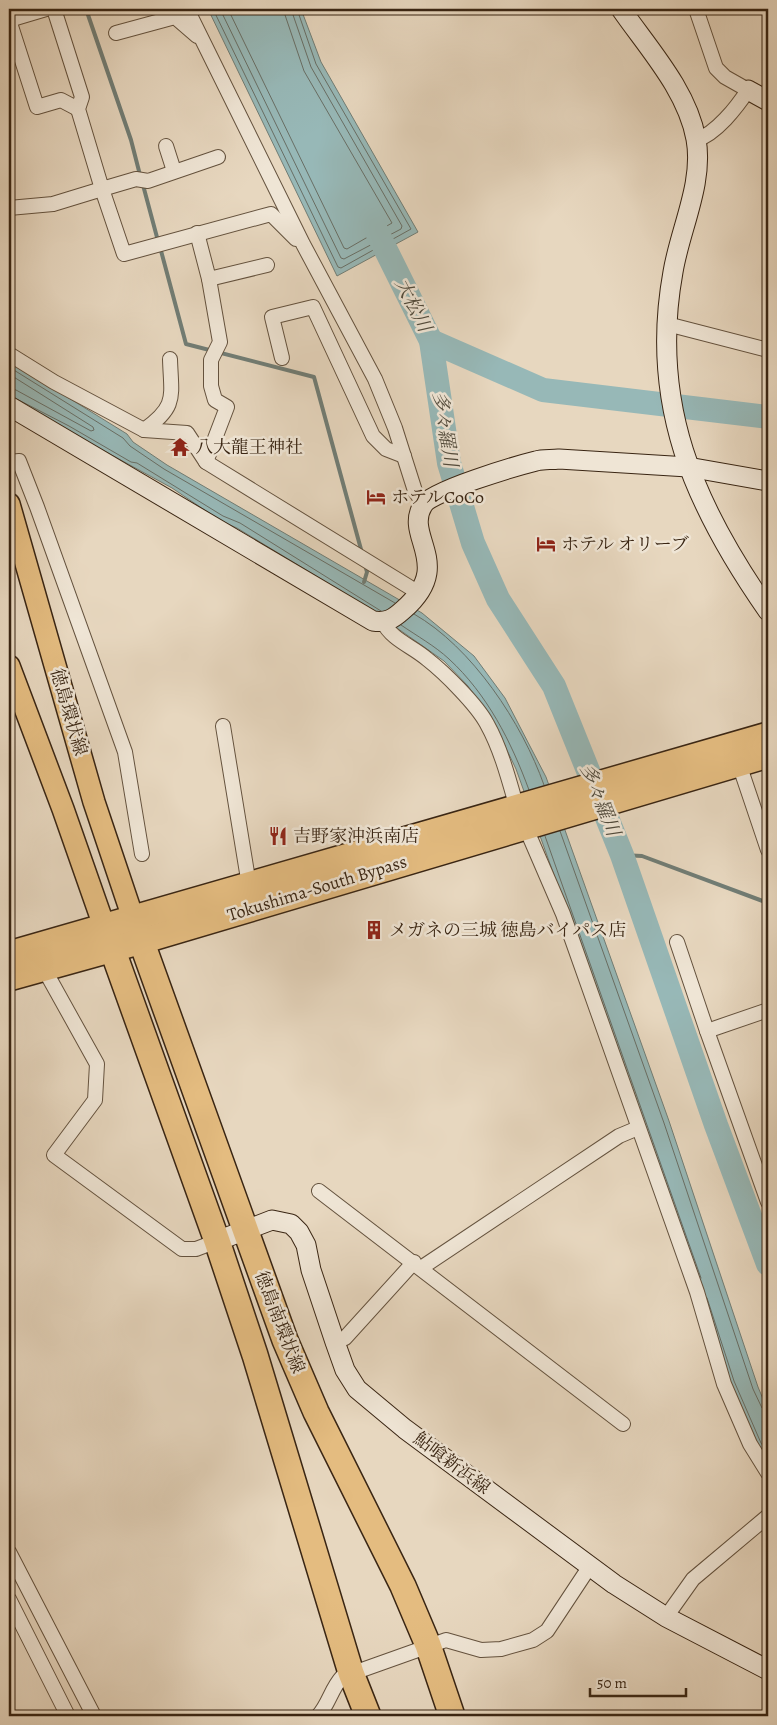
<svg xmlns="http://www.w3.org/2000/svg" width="777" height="1725" viewBox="0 0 777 1725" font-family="Alegreya,'Noto Serif JP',serif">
<rect width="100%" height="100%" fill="#e7d7bf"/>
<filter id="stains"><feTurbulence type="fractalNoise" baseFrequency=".004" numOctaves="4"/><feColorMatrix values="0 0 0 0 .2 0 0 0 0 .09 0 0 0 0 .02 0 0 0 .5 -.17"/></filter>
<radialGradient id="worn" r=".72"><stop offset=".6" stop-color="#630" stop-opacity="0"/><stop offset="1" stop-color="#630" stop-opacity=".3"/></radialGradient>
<g fill="#97b8b7" stroke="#717d75">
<polygon points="208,9 301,9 321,62 418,232 337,276"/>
<polygon points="9,361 127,434 133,442 167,465 422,613 474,656 505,698 546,777 669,1121 758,1387 768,1411 768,1461 757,1446 730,1383 568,914 516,769 495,725 468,686 444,661 367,607 237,528 221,521 172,488 9,399"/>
</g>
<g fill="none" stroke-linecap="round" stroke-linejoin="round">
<g stroke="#686e65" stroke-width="1">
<polyline points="213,9 338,267 341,268 411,229 316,64 297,9"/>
<polyline points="220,9 341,258 344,259 401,229 402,226 311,67 291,9"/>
<polyline points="228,9 344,248 347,249 392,223 304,71 283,9"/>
<polyline points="9,367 123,438 130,446 164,469 395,603"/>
<polyline points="9,374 93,427 94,430 91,431 16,390 9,388"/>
<polyline points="9,395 69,426 131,462 137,463 223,516 240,523 381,611"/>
<path d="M 414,614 C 472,647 522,723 544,785"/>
<path d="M 401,625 C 417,636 435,646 449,659 C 487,694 511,741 529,790"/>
<polyline points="560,831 664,1123 753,1389 762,1408 768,1411"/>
<polyline points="545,836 701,1278"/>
<polyline points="707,1298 734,1381 761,1443 768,1453"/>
</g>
<g stroke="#717d75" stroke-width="4">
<polyline points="86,9 131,140 140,175"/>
<polyline points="143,185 158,241"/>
<polyline points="160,247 186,344 314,377 362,553"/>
<polyline points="364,582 367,572 365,565"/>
<polyline points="622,855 642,856 768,903"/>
</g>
<g stroke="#97b8b7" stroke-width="24">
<polyline points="371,220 431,341 449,463 473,543 498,599 554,686 622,855 716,1125 768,1264"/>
<polyline points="431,341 543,390 768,417"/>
</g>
<g stroke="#64523e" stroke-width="16">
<g id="street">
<polyline points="46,9 9,20 37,107 61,100 78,109"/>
<polyline points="54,9 82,97 78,109 102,189 136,179 148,181 218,157"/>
<polyline points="187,9 303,244 375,379 395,428 415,491 423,503"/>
<path d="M 696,9 L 716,68 L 725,77 L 748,90 C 737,107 716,134 696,140"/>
<polyline points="116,33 175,17 197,36"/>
<polyline points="166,146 174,171"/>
<polyline points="9,208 53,204 102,189 124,254 271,214 296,239"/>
<polyline points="197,233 209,279 220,342 211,360 211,386 215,400 227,407 206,462"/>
<polyline points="209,279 267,265"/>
<polyline points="667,324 768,350"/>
<polyline points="9,354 54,382 144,430 187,433 206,462 419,593"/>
<polyline points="282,358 272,317 313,307 373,436 386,449 404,456"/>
<path d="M 144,430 C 178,406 171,396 170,359"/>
<polyline points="9,462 19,461 37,507 125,752 142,854"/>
<path d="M 383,622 C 392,640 412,646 427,659 C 445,673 477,705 487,724 C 501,749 509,780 517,808"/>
<polyline points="223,726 249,885"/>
<polyline points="739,764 768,850"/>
<polyline points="525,826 563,914 697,1292 724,1384 750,1444 768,1473"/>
<polyline points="677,942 707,1031"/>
<polyline points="43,967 97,1064 95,1100 54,1155 182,1249 196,1249 217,1241"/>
<polyline points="768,1010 707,1031 768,1202"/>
<polyline points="319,1191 623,1424"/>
<polyline points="421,1268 619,1136 638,1128"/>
<polyline points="335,1342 345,1338 414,1262"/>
<polyline points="9,1552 94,1716"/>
<polyline points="9,1599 68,1716"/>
<polyline points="666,1617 693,1579 768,1516"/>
<path d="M 318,1716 C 329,1704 331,1689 342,1677 L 446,1640 L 481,1650 L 501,1649 L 533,1640 L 547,1631 L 590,1566"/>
</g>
</g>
<g stroke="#392513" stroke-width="21">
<g id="secondary">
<path d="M 621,9 C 648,48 687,90 696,139 C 704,183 680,229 673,272 C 649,404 694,505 768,611"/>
<polyline points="748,90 768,101"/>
<path d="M 9,406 L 373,621 C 387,623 393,619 403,610 C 456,564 403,537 423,505 C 431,491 516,466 536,461 C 543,459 551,460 559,459 L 688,467 L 768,481"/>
<polyline points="217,1241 272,1220 291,1224 299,1232 306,1245 311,1270 335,1342 345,1370 357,1389 405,1429 614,1584 666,1617 768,1670"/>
</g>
</g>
<g stroke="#392513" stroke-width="24">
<g id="primary">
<polyline points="9,504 94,802 133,918"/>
<polyline points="9,666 63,809 104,926"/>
</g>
</g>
<g stroke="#392513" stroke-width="28">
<g id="highway">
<polyline points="133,918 285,1340 316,1412 403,1586 428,1645 452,1716"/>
<polyline points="104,926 217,1241 255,1355 351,1673 368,1716"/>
<polyline points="9,954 768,735"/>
<polyline points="9,978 142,941 768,755"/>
</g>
</g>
<use href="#street" stroke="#efe5d5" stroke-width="14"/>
<use href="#secondary" stroke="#efe5d5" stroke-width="19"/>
<use href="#primary" stroke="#e4bc80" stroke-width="21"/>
<use href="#highway" stroke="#e4bc80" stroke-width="25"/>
</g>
<defs>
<g id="temple-bare" transform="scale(1.5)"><path d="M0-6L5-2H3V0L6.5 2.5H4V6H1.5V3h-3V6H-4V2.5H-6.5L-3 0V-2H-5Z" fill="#8f2418" stroke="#efe5d5" stroke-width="2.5" paint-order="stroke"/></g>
<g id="hotel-bare" transform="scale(1.5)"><path d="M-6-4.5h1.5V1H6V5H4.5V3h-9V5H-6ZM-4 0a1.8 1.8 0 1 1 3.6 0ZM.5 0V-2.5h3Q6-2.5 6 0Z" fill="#8f2418" stroke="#efe5d5" stroke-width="2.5" paint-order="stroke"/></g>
<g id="restaurant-bare" transform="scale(1.5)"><path d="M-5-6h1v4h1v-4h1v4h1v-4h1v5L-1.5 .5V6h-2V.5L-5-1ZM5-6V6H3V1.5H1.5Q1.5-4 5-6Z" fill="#8f2418" stroke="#efe5d5" stroke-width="2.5" paint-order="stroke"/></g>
<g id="building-bare" transform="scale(1.5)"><path d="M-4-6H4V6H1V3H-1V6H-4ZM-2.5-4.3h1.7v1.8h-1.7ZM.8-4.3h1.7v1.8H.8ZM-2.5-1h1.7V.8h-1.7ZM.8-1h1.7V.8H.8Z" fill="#8f2418" stroke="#efe5d5" stroke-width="2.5" paint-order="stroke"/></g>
</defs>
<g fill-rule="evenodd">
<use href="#temple-bare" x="180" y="447"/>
<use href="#hotel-bare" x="376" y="497"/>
<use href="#hotel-bare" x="546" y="544"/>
<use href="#restaurant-bare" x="278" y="836"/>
<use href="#building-bare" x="374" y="930"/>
</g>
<g text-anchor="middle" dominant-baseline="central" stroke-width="5" stroke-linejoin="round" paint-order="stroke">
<g font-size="18" fill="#392513" stroke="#efe5d5" text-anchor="start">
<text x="195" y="447">八大龍王神社</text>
<text x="391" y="497">ホテルCoCo</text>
<text x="561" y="544">ホテル オリーブ</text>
<text x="293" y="836">吉野家沖浜南店</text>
<text x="389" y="930">メガネの三城 徳島バイパス店</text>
</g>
<g font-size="18" fill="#392513" stroke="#efe5d5">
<text transform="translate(69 712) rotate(74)">徳島環状線</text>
<text transform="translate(317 888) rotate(-17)">Tokushima-South Bypass</text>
<text transform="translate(280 1322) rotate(69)">徳島南環状線</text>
<text transform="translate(452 1463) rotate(37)">鮎喰新浜線</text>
</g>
<g font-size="19" font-style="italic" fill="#504a3c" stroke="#efe5d5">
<text transform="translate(413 305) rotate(63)">大松川</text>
<text transform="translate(445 429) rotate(81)">多々羅川</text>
<text transform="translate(600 800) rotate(68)">多々羅川</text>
</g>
</g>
<rect width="777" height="1725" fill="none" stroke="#e7d7bf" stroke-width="30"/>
<rect x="10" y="10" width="757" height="1705" fill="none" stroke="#392513" stroke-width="2.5"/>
<rect x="15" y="15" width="747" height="1695" fill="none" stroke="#392513"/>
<path d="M590 1688v8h96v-8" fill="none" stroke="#392513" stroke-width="2.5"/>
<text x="597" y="1688" font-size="15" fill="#392513" stroke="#efe5d5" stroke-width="4" paint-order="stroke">50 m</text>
<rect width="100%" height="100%" filter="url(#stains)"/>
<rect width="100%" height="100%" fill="url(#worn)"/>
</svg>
